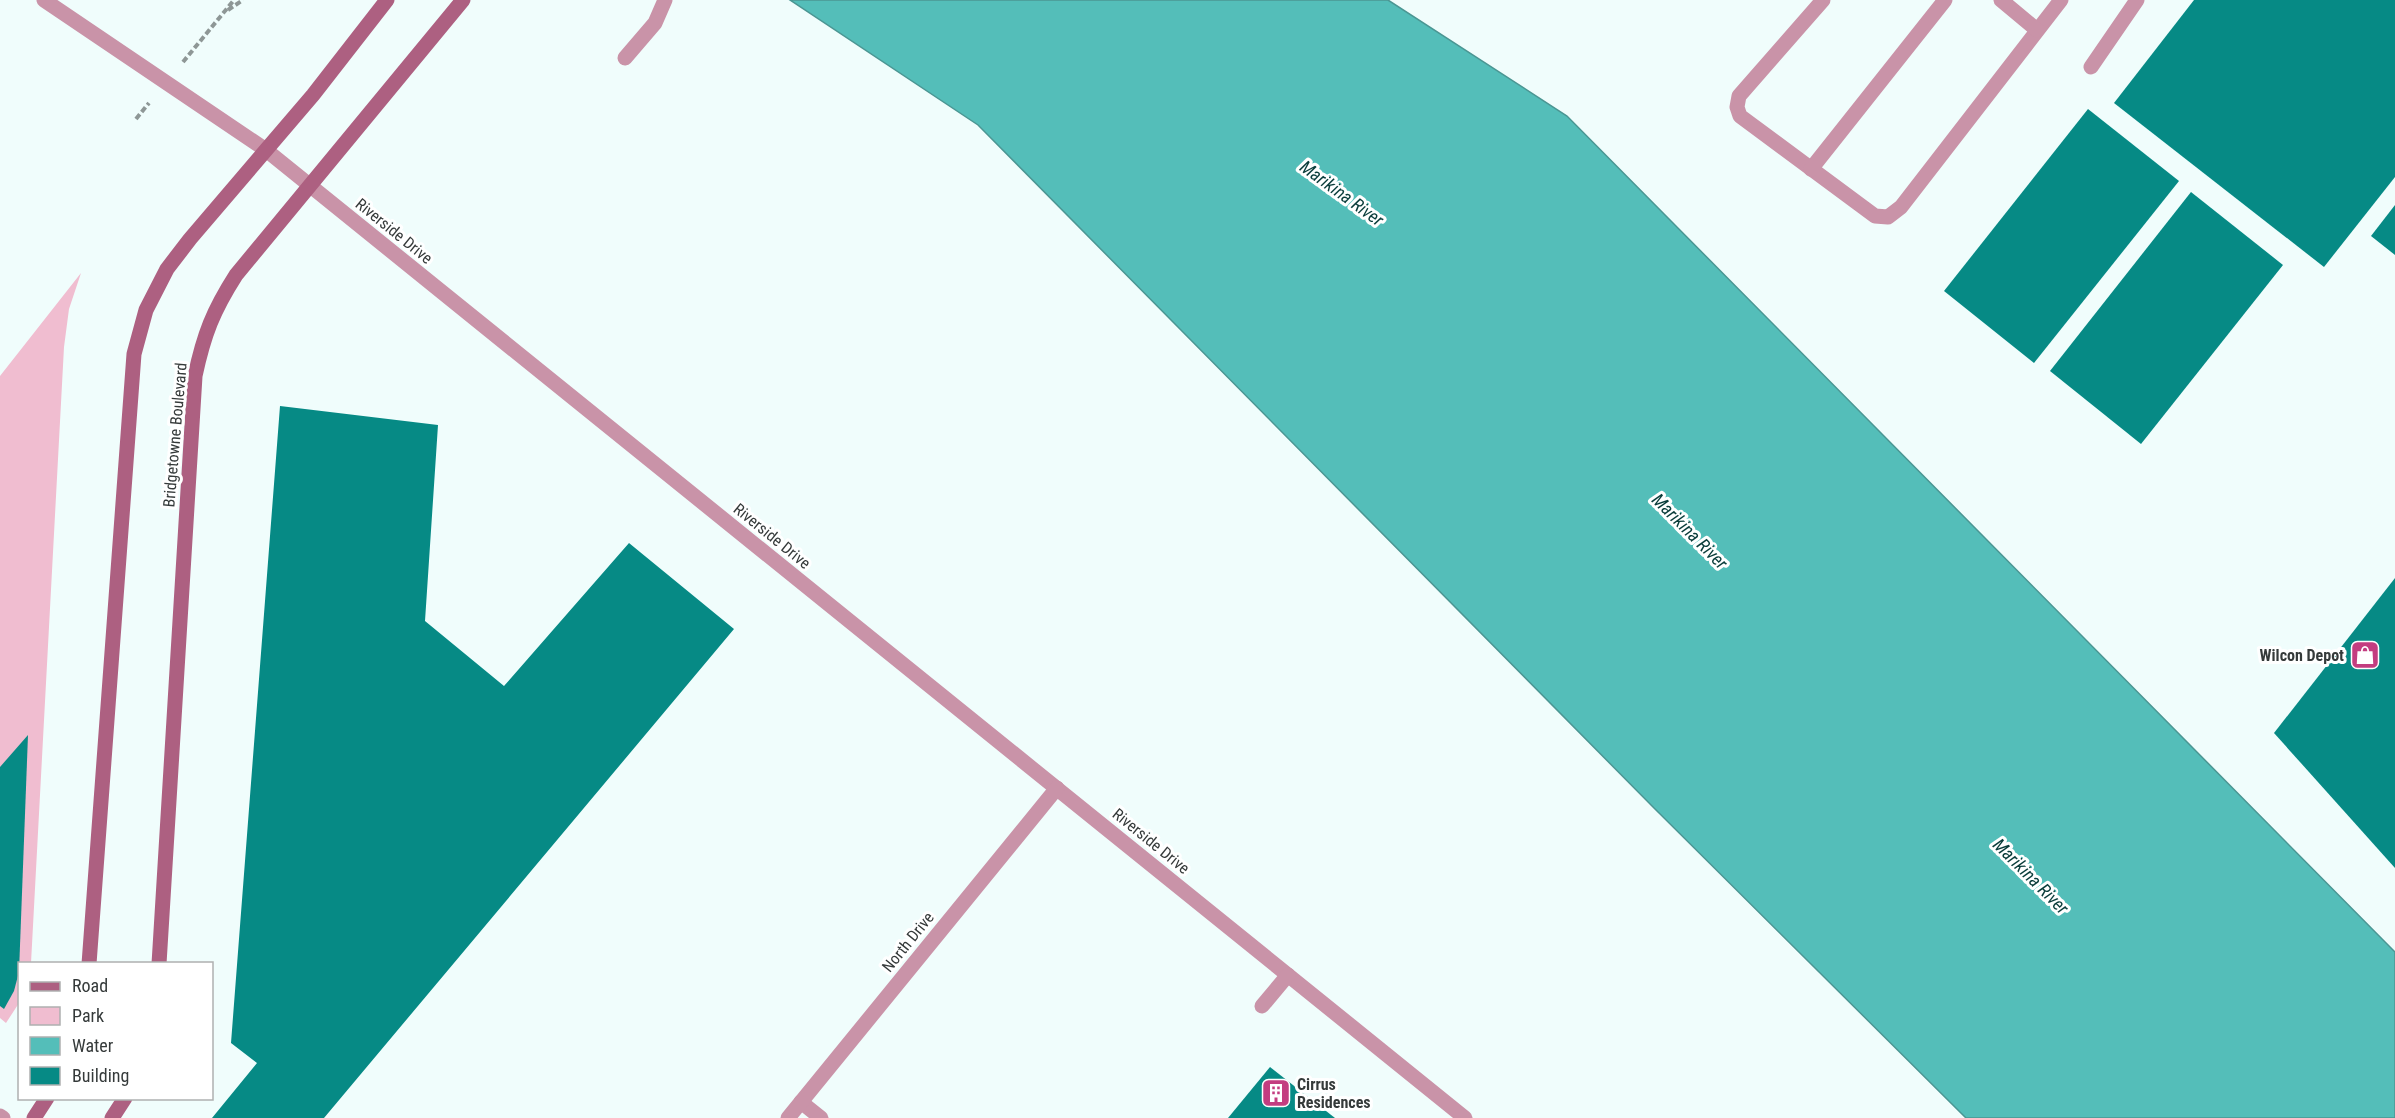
<svg xmlns="http://www.w3.org/2000/svg" width="2395" height="1118" viewBox="0 0 2395 1118" font-family="'Roboto Condensed',sans-serif">
<rect width="100%" height="100%" fill="#f0fdfc"/>
<polygon fill="#f0bdd0" points="81,273 69,309 64,347 31,963 20,964 19,1003 6,1023 0,1018 0,376"/>
<polygon fill="#54beb9" stroke="#4b9693" stroke-width="1.5" points="790,0 1388,0 1567,116 2395,952 2395,1118 1966,1118 1654,808 978,125"/>
<g fill="#068a85">
<polygon points="2194,0 2395,0 2395,177 2324,267 2114,103"/>
<polygon points="2088,109 2179,181 2034,363 1944,291"/>
<polygon points="2191,192 2283,265 2141,444 2050,371"/>
<polygon points="2395,205 2395,255 2371,236"/>
<polygon points="280,406 438,425 425,621 504,686 629,543 734,629 324,1118 212,1118 257,1063 231,1043"/>
<polygon points="2395,578 2395,868 2274,733"/>
<polygon points="28,735 19,972 14,991 4,1009 0,1006 0,767"/>
<polygon points="1270,1067 1335,1118 1228,1118"/>
</g>
<g fill="none" stroke-linecap="round" stroke-linejoin="round">
<g stroke="#8e9796" stroke-width="4" stroke-dasharray="6 3" stroke-linecap="butt">
<polyline points="228,10 243,0"/>
<polyline points="183,62 234,0"/>
<polyline points="136,119 149,103"/>
</g>
<g stroke="#c993a8" stroke-width="15">
<polyline points="1823,0 1739,96 1737,107 1740,116 1875,216 1888,217 1901,207 2061,0"/>
<polyline points="2001,0 2037,30"/>
<polyline points="2091,67 2137,0"/>
<polyline points="1811,169 1945,0"/>
</g>
<g stroke="#c993a8" stroke-width="15">
<polyline points="44,0 266,150 1465,1118"/>
<polyline points="625,58 655,23 665,0"/>
<polyline points="1262,1006 1288,975"/>
<polyline points="801,1102 821,1118"/>
<polyline points="0,1116 3,1118"/>
<polyline points="788,1118 1057,788"/>
</g>
<g stroke="#ad6081" stroke-width="15">
<polyline points="89,964 134,354 146,310 167,269 190,239 313,95 387,0"/>
<path d="M 159,964 L 195,376 C 204,334 213,311 236,275 L 463,0"/>
<polyline points="34,1118 47,1098"/>
<polyline points="112,1118 125,1098"/>
</g>
</g>
<defs>
<g id="shop-square" transform="scale(1.5)"><rect x="-9" y="-9" width="18" height="18" rx="4" fill="#c33d80" stroke="#fff"/><path d="M-5-2.5h2.3a2.7 3.5 0 0 1 5.4 0H5L5.5 6h-11ZM-1.5-2.5h3a1.5 2.3 0 0 0-3 0Z" fill="#fff"/></g>
<g id="building-square" transform="scale(1.5)"><rect x="-9" y="-9" width="18" height="18" rx="4" fill="#c33d80" stroke="#fff"/><path d="M-4-6H4V6H1V3H-1V6H-4ZM-2.5-4.3h1.7v1.8h-1.7ZM.8-4.3h1.7v1.8H.8ZM-2.5-1h1.7V.8h-1.7ZM.8-1h1.7V.8H.8Z" fill="#fff"/></g>
</defs>
<g fill-rule="evenodd">
<use href="#shop-square" x="2365" y="655"/>
<use href="#building-square" x="1276" y="1093"/>
</g>
<g text-anchor="middle" dominant-baseline="central" stroke-width="6" stroke-linejoin="round" paint-order="stroke">
<g font-size="16" fill="#353a3a" stroke="#fff">
<text transform="translate(394 231) rotate(39)">Riverside Drive</text>
<text transform="translate(175 435) rotate(-85)">Bridgetowne Boulevard</text>
<text transform="translate(772 536) rotate(39)">Riverside Drive</text>
<text transform="translate(1151 841) rotate(39)">Riverside Drive</text>
<text transform="translate(908 942) rotate(-51)">North Drive</text>
</g>
<g font-size="16" font-weight="bold" fill="#353a3a" stroke="#fff" text-anchor="end">
<text x="2344" y="655">Wilcon Depot</text>
<text x="1297" y="1084" text-anchor="start">Cirrus<tspan x="1297" dy="18">Residences</tspan></text>
</g>
<g font-size="18" font-style="italic" fill="#093c3a" stroke="#fff">
<text transform="translate(1342 193) rotate(36)">Marikina River</text>
<text transform="translate(1690 531) rotate(45)">Marikina River</text>
<text transform="translate(2031 876) rotate(45)">Marikina River</text>
</g>
</g>
<rect x="18" y="962" width="195" height="138" fill="#ffffff" stroke="#aeb0b0" stroke-width="1.5"/>
<rect x="30" y="982" width="30" height="9" fill="#ad6081" stroke="#aeb0b0" stroke-width="1.5"/>
<text x="72" y="992" font-size="18" fill="#353a3a">Road</text>
<rect x="30" y="1007" width="30" height="18" fill="#f0bdd0" stroke="#aeb0b0" stroke-width="1.5"/>
<text x="72" y="1022" font-size="18" fill="#353a3a">Park</text>
<rect x="30" y="1037" width="30" height="18" fill="#54beb9" stroke="#aeb0b0" stroke-width="1.5"/>
<text x="72" y="1052" font-size="18" fill="#353a3a">Water</text>
<rect x="30" y="1067" width="30" height="18" fill="#068a85" stroke="#aeb0b0" stroke-width="1.5"/>
<text x="72" y="1082" font-size="18" fill="#353a3a">Building</text>
</svg>
